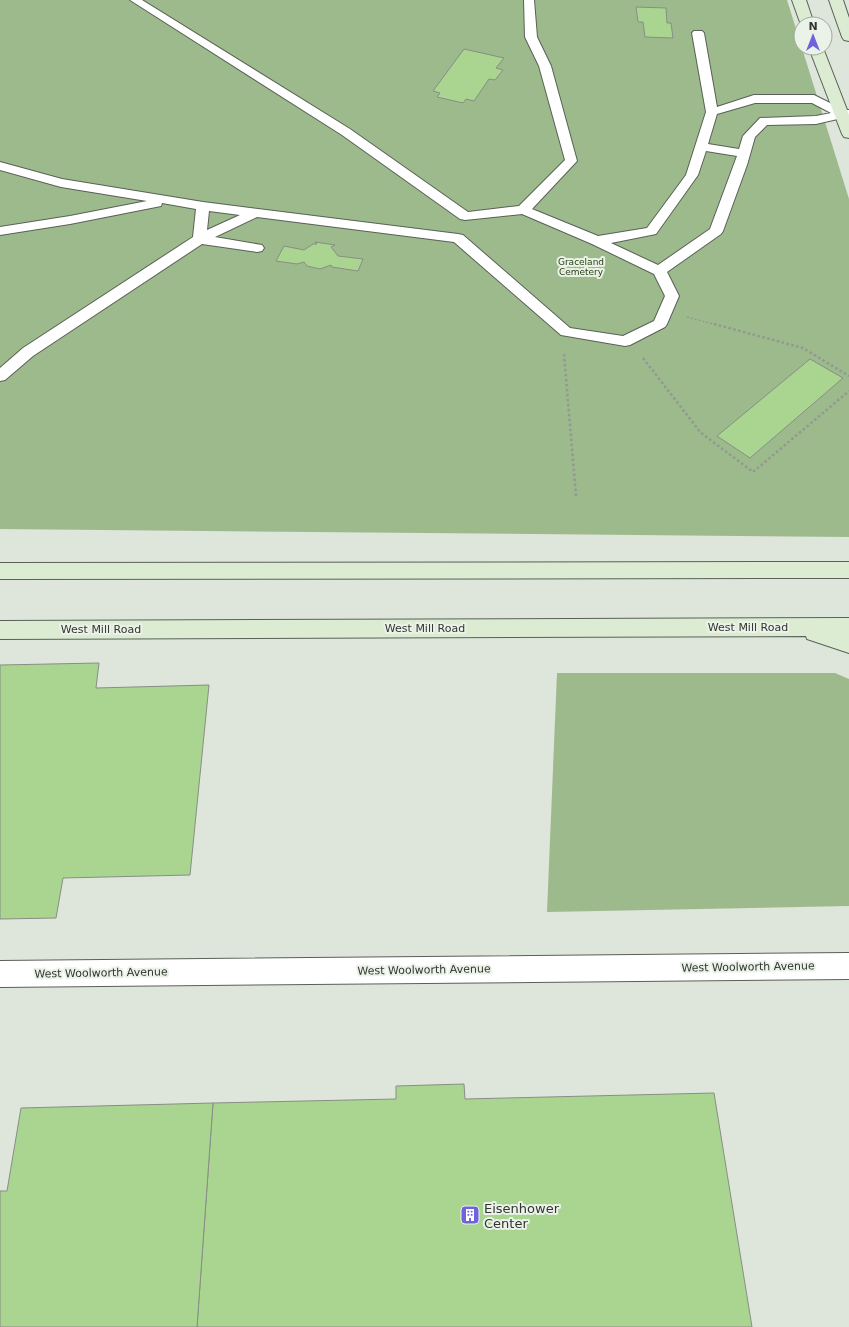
<svg xmlns="http://www.w3.org/2000/svg" width="849" height="1327" viewBox="0 0 849 1327" font-family="'DejaVu Sans',sans-serif">
<rect width="100%" height="100%" fill="#dee5da"/>
<g fill="#9dba8c">
<polygon points="0,0 787,0 849,199 849,537 0,529"/>
<polygon points="557,673 835,673 849,679 849,906 547,912"/>
</g>
<g fill="#aad591" stroke="#888e85">
<polygon points="636,7 666,8 667,23 671,23 673,38 645,37 643,22 638,22"/>
<polygon points="464,49 504,58 496,68 503,70 495,80 489,79 474,101 466,99 463,103 437,97 440,93 433,91"/>
<polygon points="315,242 335,245 331,247 338,256 363,259 358,271 332,267 331,265 320,269 307,266 304,262 297,264 276,261 284,246 304,250 313,244 317,244"/>
<polygon points="810,359 843,378 750,458 717,436"/>
<polygon points="99,663 96,688 209,685 190,875 63,878 56,918 0,919 0,665"/>
<polygon points="464,1084 465,1099 714,1093 752,1327 197,1327 213,1103 396,1099 396,1086"/>
<polygon points="213,1103 197,1327 0,1327 0,1191 7,1191 21,1108"/>
</g>
<g fill="none" stroke-linecap="round" stroke-linejoin="round">
<g stroke="#5a6057" stroke-width="2">
<path id="service" d="M 130,0 L 142,0 L 350,129 L 468,212 L 519,206 L 565,160 L 539,66 L 525,37 L 524,0 L 534,0 L 537,37 L 551,66 L 577,161 L 532,209 L 598,236 L 647,228 L 686,175 L 706,112 L 692,33 L 694,31 L 702,31 L 704,33 L 717,107 L 754,95 L 814,95 L 844,110 L 849,110 L 849,118 L 842,118 L 816,124 L 767,125 L 755,137 L 747,165 L 723,231 L 721,234 L 667,272 L 679,296 L 667,324 L 665,327 L 630,345 L 625,346 L 561,335 L 454,242 L 257,217 L 215,237 L 262,245 L 264,248 L 262,251 L 257,252 L 202,244 L 33,356 L 5,380 L 0,381 L 0,368 L 23,348 L 193,237 L 196,209 L 162,203 L 161,206 L 156,207 L 70,224 L 0,235 L 0,227 L 70,216 L 147,201 L 61,187 L 0,170 L 0,162 L 62,179 L 203,202 L 458,234 L 463,235 L 570,328 L 623,336 L 654,321 L 665,296 L 654,274 L 592,244 L 522,214 L 465,220 L 460,219 L 342,135 ZM 755,103 L 812,103 L 831,113 L 816,116 L 760,118 L 743,136 L 739,149 L 708,144 L 717,114 ZM 706,151 L 737,156 L 710,229 L 658,265 L 611,243 L 656,234 L 698,175 ZM 209,211 L 240,215 L 207,230 Z"/>
</g>
<g stroke="#5a6057" stroke-width="2">
<polygon id="minor" points="849,953 849,979 0,987 0,961"/>
</g>
<g stroke="#5a6057" stroke-width="2">
<g id="secondary">
<polygon points="792,0 806,0 814,24 801,25"/>
<polygon points="829,0 843,0 849,18 849,41 844,40 842,37"/>
<polygon points="809,48 823,48 849,115 849,138 844,137 842,134"/>
<polygon points="849,562 849,578 0,579 0,563"/>
<polygon points="849,618 849,653 807,639 806,636 0,639 0,621"/>
</g>
</g>
<polyline stroke="#939890" stroke-width="1.5" stroke-dasharray="2 2" stroke-linecap="butt" points="687,317 717,325"/>
<g stroke="#939890" stroke-width="2.5" stroke-dasharray="2.5 2.5" stroke-linecap="butt">
<polyline points="714,324 803,348 849,376"/>
<polyline points="564,354 576,496"/>
<polyline points="643,358 701,433 753,472 849,391"/>
</g>
<use href="#service" fill="#fff" fill-rule="evenodd"/>
<use href="#minor" fill="#fff" fill-rule="evenodd"/>
<use href="#secondary" fill="#dcecd2" fill-rule="evenodd"/>
</g>
<defs>
<g id="building-square" transform="scale(1)"><rect x="-9" y="-9" width="18" height="18" rx="4" fill="#7062dd" stroke="#ebf2e8"/><path d="M-4-6H4V6H1V3H-1V6H-4ZM-2.5-4.3h1.7v1.8h-1.7ZM.8-4.3h1.7v1.8H.8ZM-2.5-1h1.7V.8h-1.7ZM.8-1h1.7V.8H.8Z" fill="#fff"/></g>
</defs>
<g fill-rule="evenodd">
<use href="#building-square" x="470" y="1215"/>
</g>
<g text-anchor="middle" dominant-baseline="central" stroke-width="4" stroke-linejoin="round" paint-order="stroke">
<g font-size="9" fill="#254012" stroke="#ebf2e8">
<text x="581" y="262">Graceland<tspan x="581" dy="10">Cemetery</tspan></text>
</g>
<g font-size="11" fill="#323531" stroke="#ebf2e8">
<text x="748" y="627">West Mill Road</text>
<text x="425" y="628">West Mill Road</text>
<text x="101" y="629">West Mill Road</text>
<text transform="translate(748 967) rotate(-1)">West Woolworth Avenue</text>
<text transform="translate(424 970) rotate(-1)">West Woolworth Avenue</text>
<text transform="translate(101 973) rotate(-1)">West Woolworth Avenue</text>
</g>
<g font-size="13" fill="#323531" stroke="#ebf2e8" text-anchor="start">
<text x="484" y="1208">Eisenhower<tspan x="484" dy="15">Center</tspan></text>
</g>
</g>
<g transform="translate(813 36)"><circle r="19" fill="#ebf2e8" stroke="#a1a69f"/>
<path d="M0-3L7 15L0 10L-7 15Z" fill="#7062dd"/>
<text y="-6" font-size="11" font-weight="bold" text-anchor="middle" fill="#323531">N</text>
</g>
</svg>
